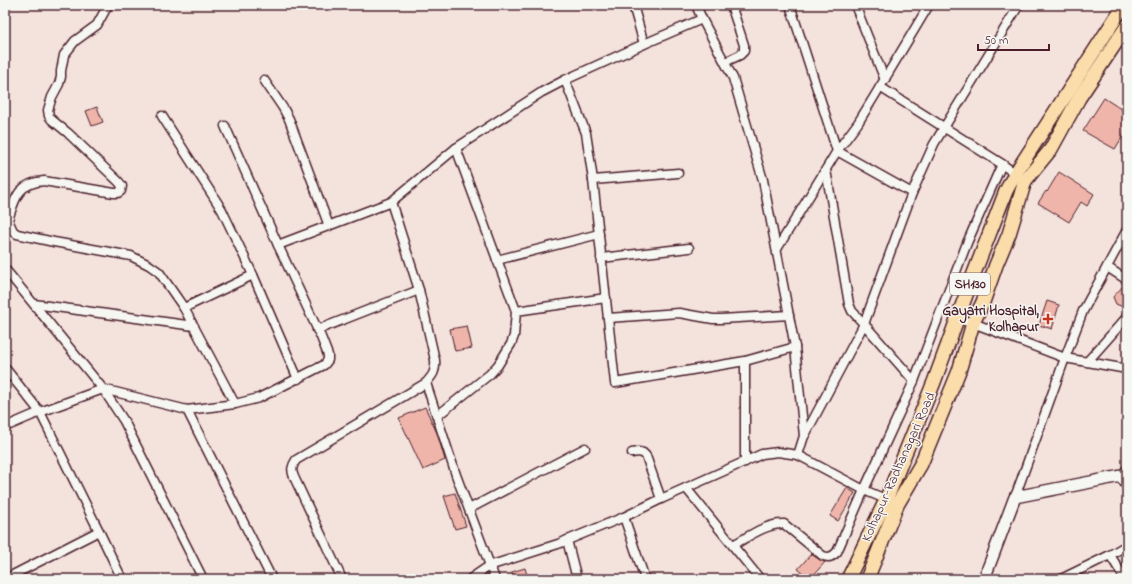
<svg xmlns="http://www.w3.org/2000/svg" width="1132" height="584" viewBox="0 0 1132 584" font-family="'Indie Flower',sans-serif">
<rect width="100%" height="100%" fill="#f4e2dc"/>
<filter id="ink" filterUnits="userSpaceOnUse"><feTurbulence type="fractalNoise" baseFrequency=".025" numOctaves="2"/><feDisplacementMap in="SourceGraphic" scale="8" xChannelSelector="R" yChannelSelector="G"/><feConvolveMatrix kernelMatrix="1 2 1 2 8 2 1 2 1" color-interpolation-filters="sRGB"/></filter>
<g filter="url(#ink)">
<g fill="#f0b5aa" stroke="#4a1f2b">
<polygon points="1104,98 1127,113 1127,129 1115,149 1083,131"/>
<polygon points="97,107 103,122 92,126 86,111"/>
<polygon points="1059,172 1094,194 1087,206 1081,202 1069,222 1038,203 1046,191 1047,192"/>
<polygon points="1124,285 1127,285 1127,302 1123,307 1116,304 1113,297"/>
<polygon points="1047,301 1059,305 1052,329 1039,325"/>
<polygon points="467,326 472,348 455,351 450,329"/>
<polygon points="425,407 437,433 445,460 423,470 399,418"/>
<polygon points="847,488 855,493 838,521 830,516"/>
<polygon points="455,493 466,526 455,529 444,496"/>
<polygon points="811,554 820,560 825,562 810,579 798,569"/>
<polygon points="525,568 528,579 513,579 512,572"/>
</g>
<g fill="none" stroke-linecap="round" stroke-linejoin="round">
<g stroke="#4a1f2b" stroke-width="11">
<g id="street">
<path d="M 108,5 L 97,25 L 75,41 L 64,55 L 61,71 L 61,77 L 59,84 L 52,97 L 48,110 L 49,116 L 52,120 L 68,133 L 119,182 L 122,186 L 121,191 L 118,193 L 114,193 L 44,181 C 18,183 15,198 8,220 L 13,231 L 17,234 L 54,242 L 131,256 L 149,265 L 159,272 L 184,308 L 235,404 L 187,410 L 272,579"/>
<polyline points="633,5 644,44 702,19"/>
<polyline points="696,5 702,19 733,78 763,180 795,347 804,436 798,455"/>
<polyline points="790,5 837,151 912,193 934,144 1019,5"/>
<polyline points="855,5 885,80"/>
<polyline points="725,62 740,55 744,51 744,45 731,5"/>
<polyline points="264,80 283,108 289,119 329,226"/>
<polyline points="565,80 586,133 593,180 615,383 745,361 795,347"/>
<polyline points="880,87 1002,164 1018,176"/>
<polyline points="162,116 222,210 253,275 298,379"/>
<polyline points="225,126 278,245 321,337 328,355 328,360 324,365 316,369 259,398 235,404"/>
<polyline points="826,170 849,304 852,311 864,324 914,381"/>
<polyline points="593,180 678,173"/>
<polyline points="278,245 391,202 456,148 542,92 565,80 644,44"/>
<polyline points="777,249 837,151 858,123 880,87 929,5"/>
<polyline points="601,258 689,248"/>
<polyline points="497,260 599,234"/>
<polyline points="1107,267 1127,280"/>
<polyline points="5,269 103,389 124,421 203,579"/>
<polyline points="34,304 194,326"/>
<polyline points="184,308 253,275"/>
<polyline points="516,311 606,298"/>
<polyline points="608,318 679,313 713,319 721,319 789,315"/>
<polyline points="957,319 973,323 1065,358 1127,369"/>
<polyline points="317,330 419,290"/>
<polyline points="745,361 745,462"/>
<polyline points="1087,362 1127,317"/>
<polyline points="5,368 40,412 99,531 122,579"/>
<polyline points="426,383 456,475 495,579"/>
<polyline points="437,416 490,374 498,365 511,344 514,336 516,311 456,148"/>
<polyline points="5,427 40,412 103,389 187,410"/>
<polyline points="805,435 864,324 912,193"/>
<polyline points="632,453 638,452 643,453 646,456 661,499"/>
<polyline points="1121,476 1127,469"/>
<polyline points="686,488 760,579"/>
<polyline points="1015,497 1065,358 1083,311 1127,230"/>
<polyline points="469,509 585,448"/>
<polyline points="624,517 645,579"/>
<polyline points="567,540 577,579"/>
<path d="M 733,545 C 748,537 767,523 784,524 L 823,556 C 829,558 832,557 837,552 L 864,490 L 914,381 L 967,243 L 1002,164"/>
<polyline points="1110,555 1125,579"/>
<polyline points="5,579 99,531"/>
<path d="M 342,579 L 294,477 C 291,470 292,466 296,460 L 426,383 C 433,375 436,371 435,360 L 419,290 L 391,202"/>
<polyline points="470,579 489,566 558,544 624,517 661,499 762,454 778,452 798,455 864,490 890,501"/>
<polyline points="1061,579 1110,555 1127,545"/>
</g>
</g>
<g stroke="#4a1f2b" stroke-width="14">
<polyline id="secondary" points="984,579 1015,497 1121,476 1127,484"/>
</g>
<g stroke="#4a1f2b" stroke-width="16">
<g id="primary">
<polyline points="848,579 886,500 934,382 973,276 1006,191 1015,174 1124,5"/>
<polyline points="867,579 897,505 921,464 959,371 973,323 983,302 996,265 1009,234 1025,181 1051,149 1079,98 1127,26"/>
</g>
</g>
<use href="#street" stroke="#f6f6f2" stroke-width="8"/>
<use href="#secondary" stroke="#f6f6f2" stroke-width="11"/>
<use href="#primary" stroke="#faddab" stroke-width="13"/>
</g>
</g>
<path fill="#c8321e" stroke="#f6f6f2" stroke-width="1.5" d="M1046 313h4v4h4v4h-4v4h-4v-4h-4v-4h4z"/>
<g text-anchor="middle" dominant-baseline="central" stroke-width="3" stroke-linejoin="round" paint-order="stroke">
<rect fill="#f6f6f2" stroke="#7e6067" stroke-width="1" x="950" y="273" width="40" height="22" rx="3"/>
<g font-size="13" font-weight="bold" fill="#4a1f2b">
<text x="970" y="284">SH130</text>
</g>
<g font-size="14" font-weight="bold" fill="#4a1f2b" stroke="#f6f6f2" text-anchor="end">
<text x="1039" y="311">Gayatri Hospital,<tspan x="1039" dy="16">Kolhapur</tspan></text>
</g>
<g font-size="14" fill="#4a1f2b" stroke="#f6f6f2">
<text transform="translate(899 467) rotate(-66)">Kolhapur-Radhanagari Road</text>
</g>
</g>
<rect width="1132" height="584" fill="none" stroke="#f6f6f2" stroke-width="20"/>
<rect x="10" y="10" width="1112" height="564" fill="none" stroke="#4a1f2b" stroke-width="1.5" filter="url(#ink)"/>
<path d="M978 44v6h71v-6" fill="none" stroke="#4a1f2b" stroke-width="2"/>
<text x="984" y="44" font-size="12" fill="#4a1f2b" stroke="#f6f6f2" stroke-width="3" paint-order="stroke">50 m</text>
</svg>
